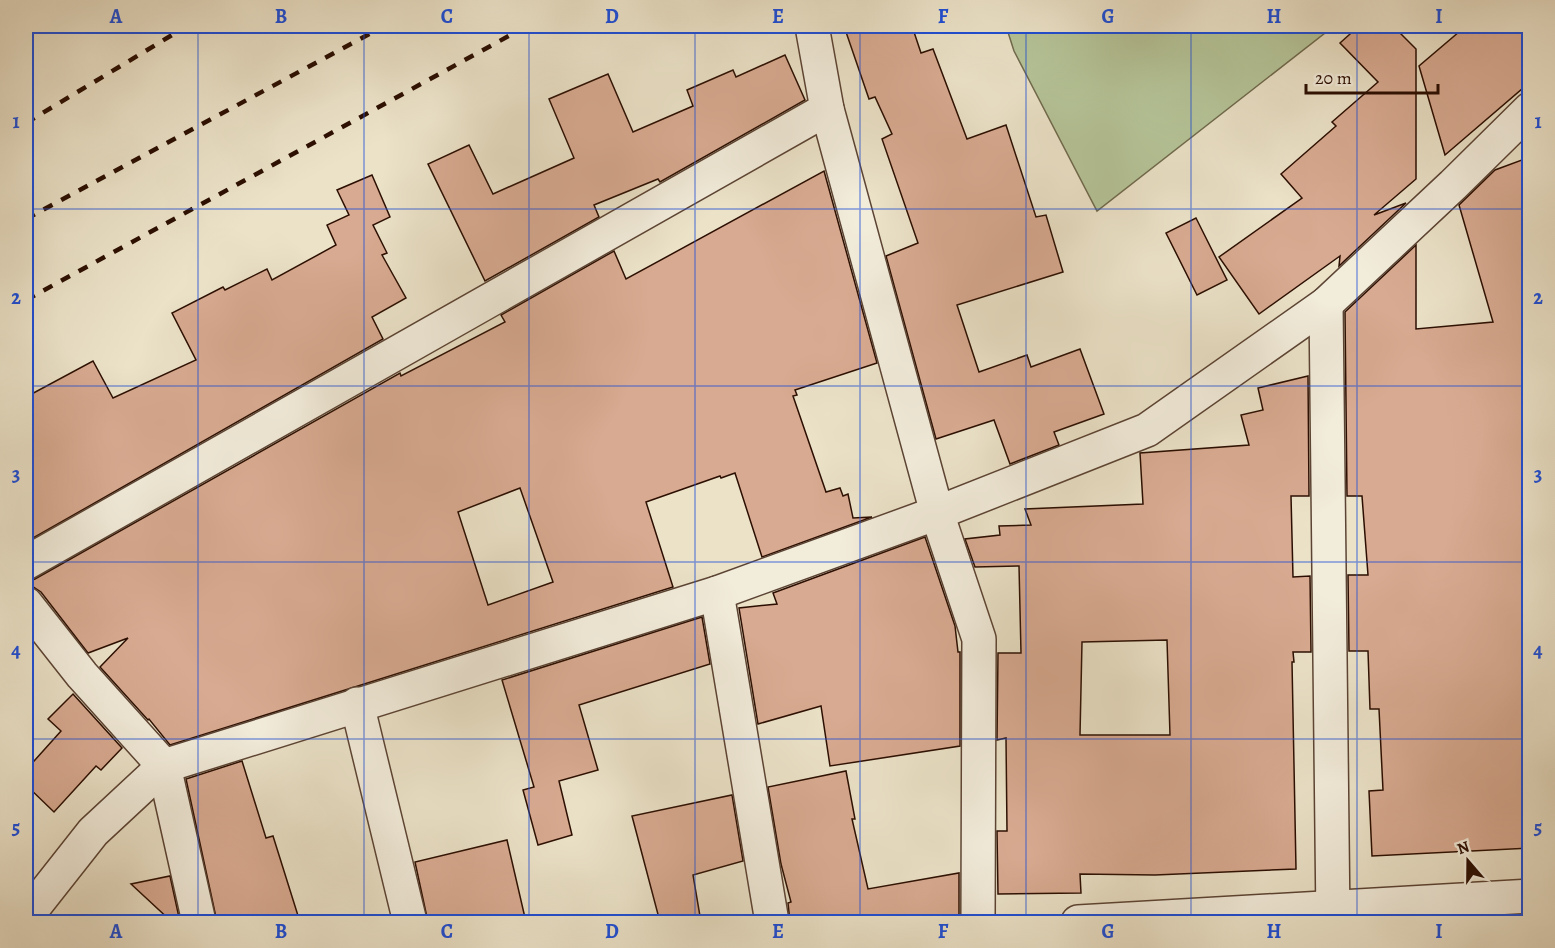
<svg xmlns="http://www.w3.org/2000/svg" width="1555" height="948" viewBox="0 0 1555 948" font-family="Alegreya,serif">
<rect width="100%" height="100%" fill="#ebe2c8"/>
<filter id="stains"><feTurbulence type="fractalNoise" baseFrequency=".00333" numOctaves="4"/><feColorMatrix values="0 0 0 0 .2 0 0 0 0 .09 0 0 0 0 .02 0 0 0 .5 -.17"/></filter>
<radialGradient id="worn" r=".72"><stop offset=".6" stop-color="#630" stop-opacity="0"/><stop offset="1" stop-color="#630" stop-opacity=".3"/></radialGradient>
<polygon fill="#b5c498" stroke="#706a4d" stroke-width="1.5" points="1006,26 1334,26 1097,211 1014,51"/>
<g fill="#d8aa91" stroke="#2c0f02" stroke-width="1.5" fill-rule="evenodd">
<polygon points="866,26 912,26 921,53 933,49 967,139 1006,125 1036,217 1046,215 1063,272 957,305 979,372 1027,355 1031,367 1080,349 1104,414 1054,432 1059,445 1010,464 994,420 936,439 886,256 918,243 882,139 892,134 875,97 869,99 846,32"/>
<polygon points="1359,26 1393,26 1416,49 1416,179 1374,215 1406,203 1339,266 1340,256 1259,314 1219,257 1302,198 1281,174 1336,126 1332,122 1378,82 1340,43"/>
<polygon points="1466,26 1530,26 1530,82 1445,155 1419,66"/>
<polygon points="785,55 805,100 660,182 658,179 594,205 599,217 485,281 428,164 469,145 493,194 574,158 549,99 608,74 633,132 693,106 687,90 733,70 736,77"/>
<polygon points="1530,157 1530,848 1372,856 1369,791 1383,790 1379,709 1370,709 1368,651 1349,651 1348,575 1368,575 1362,496 1347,496 1345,312 1416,245 1416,329 1493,322 1459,205 1495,170"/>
<path d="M 824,171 L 877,363 L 795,390 L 797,395 L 793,396 L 826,492 L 840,488 L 843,496 L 848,494 L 853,518 L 872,517 L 762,557 L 735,473 L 721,478 L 720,476 L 646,502 L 673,587 L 170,745 L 149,719 L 148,720 L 100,667 L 128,638 L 88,653 L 41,592 L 32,586 L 29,581 L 35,579 L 400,373 L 401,376 L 505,322 L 501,315 L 614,251 L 626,279 ZM 520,488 L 553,582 L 488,605 L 458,512 Z"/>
<polygon points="372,175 390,217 373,225 387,253 382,255 406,298 372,317 383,339 26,542 26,397 93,361 113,398 196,360 172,313 223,287 225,290 267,269 272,280 336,245 327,225 349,215 337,190"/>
<polygon points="1196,218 1227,280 1197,295 1166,233"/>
<path d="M 1308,376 L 1309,496 L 1291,496 L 1293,577 L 1310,576 L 1311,652 L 1293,652 L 1294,662 L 1292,662 L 1296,869 L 1155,875 L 1080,874 L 1081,893 L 998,894 L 997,831 L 1007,831 L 1006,738 L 997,740 L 998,653 L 1021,653 L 1019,566 L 975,567 L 965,539 L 1000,535 L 999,526 L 1031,525 L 1025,509 L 1143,504 L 1140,453 L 1249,445 L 1241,415 L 1263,410 L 1258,388 ZM 1167,640 L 1170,735 L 1080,735 L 1082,642 Z"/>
<polygon points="925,537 955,626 958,652 960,652 960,746 830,766 821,706 758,724 739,608 777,604 773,593"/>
<polygon points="702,617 710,664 579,705 598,770 559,781 572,835 538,845 523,790 534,787 502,680"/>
<polygon points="73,694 122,748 101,770 96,766 54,812 26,785 26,770 61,731 48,719"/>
<polygon points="242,761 266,838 273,836 300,922 217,922 186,779"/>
<polygon points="846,771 855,819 852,819 868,889 959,873 959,920 943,922 790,922 788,903 791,902 781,864 768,787"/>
<polygon points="732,795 743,861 693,875 701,922 660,922 632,816"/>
<polygon points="507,840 526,922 428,922 415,862"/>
<polygon points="170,876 180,922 172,922 131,884"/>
</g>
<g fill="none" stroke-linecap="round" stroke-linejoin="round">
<g stroke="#5c4434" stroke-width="36">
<g id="minor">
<polyline points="812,26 827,109 937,513 979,639 978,922"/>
<polyline points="1326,304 1333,922"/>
<polyline points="26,563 827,109"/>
<polyline points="717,593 772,922"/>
<polyline points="26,604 82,675 164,766 717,593 937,513 1147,430 1326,304 1453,185 1530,109"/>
<polyline points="357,704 410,922"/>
<polyline points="164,766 199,922"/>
<polyline points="26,917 93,832 164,766"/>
<polyline points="1078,922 1530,896"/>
</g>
</g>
<use href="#minor" stroke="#f2ecdb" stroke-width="33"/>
<g stroke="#2c0f02" stroke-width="4.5" stroke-dasharray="10 10" stroke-linecap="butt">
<polyline points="26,123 187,26"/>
<polyline points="26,219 384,26"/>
<polyline points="26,300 527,26"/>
</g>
</g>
<path fill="none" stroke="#1d4ed8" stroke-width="1.5" stroke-opacity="0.55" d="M 198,26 L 198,922M 364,26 L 364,922M 529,26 L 529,922M 695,26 L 695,922M 860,26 L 860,922M 1026,26 L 1026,922M 1191,26 L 1191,922M 1357,26 L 1357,922M 26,209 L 1530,209M 26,386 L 1530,386M 26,562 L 1530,562M 26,739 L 1530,739"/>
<rect width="1555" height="948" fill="none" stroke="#ebe2c8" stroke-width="66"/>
<g transform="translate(1468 861) rotate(340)" stroke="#f2ecdb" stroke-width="4.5" paint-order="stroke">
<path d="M0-4.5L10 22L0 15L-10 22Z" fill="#2c0f02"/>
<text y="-9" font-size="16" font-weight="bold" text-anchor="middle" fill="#2c0f02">N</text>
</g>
<path d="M1306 84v9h132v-9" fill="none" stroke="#2c0f02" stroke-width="3"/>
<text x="1315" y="84" font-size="18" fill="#2c0f02" stroke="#f2ecdb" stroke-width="4.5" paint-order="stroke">20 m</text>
<rect x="33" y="33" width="1489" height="882" fill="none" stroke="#1d4ed8" stroke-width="2"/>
<g font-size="20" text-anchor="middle" font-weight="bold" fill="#1d4ed8">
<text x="116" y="23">A</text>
<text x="281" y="23">B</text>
<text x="447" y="23">C</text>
<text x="612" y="23">D</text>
<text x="778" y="23">E</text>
<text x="943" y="23">F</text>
<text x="1108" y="23">G</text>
<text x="1274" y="23">H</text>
<text x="1439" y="23">I</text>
<text x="16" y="128">1</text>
<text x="1538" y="128">1</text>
<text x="16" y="304">2</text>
<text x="1538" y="304">2</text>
<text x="16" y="481">3</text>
<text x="1538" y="481">3</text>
<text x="16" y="657">4</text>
<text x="1538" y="657">4</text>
<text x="16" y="834">5</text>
<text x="1538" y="834">5</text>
<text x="116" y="938">A</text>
<text x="281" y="938">B</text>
<text x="447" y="938">C</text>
<text x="612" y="938">D</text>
<text x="778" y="938">E</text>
<text x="943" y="938">F</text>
<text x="1108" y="938">G</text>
<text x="1274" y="938">H</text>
<text x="1439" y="938">I</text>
</g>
<rect width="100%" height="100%" filter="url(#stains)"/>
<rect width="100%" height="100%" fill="url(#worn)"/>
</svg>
